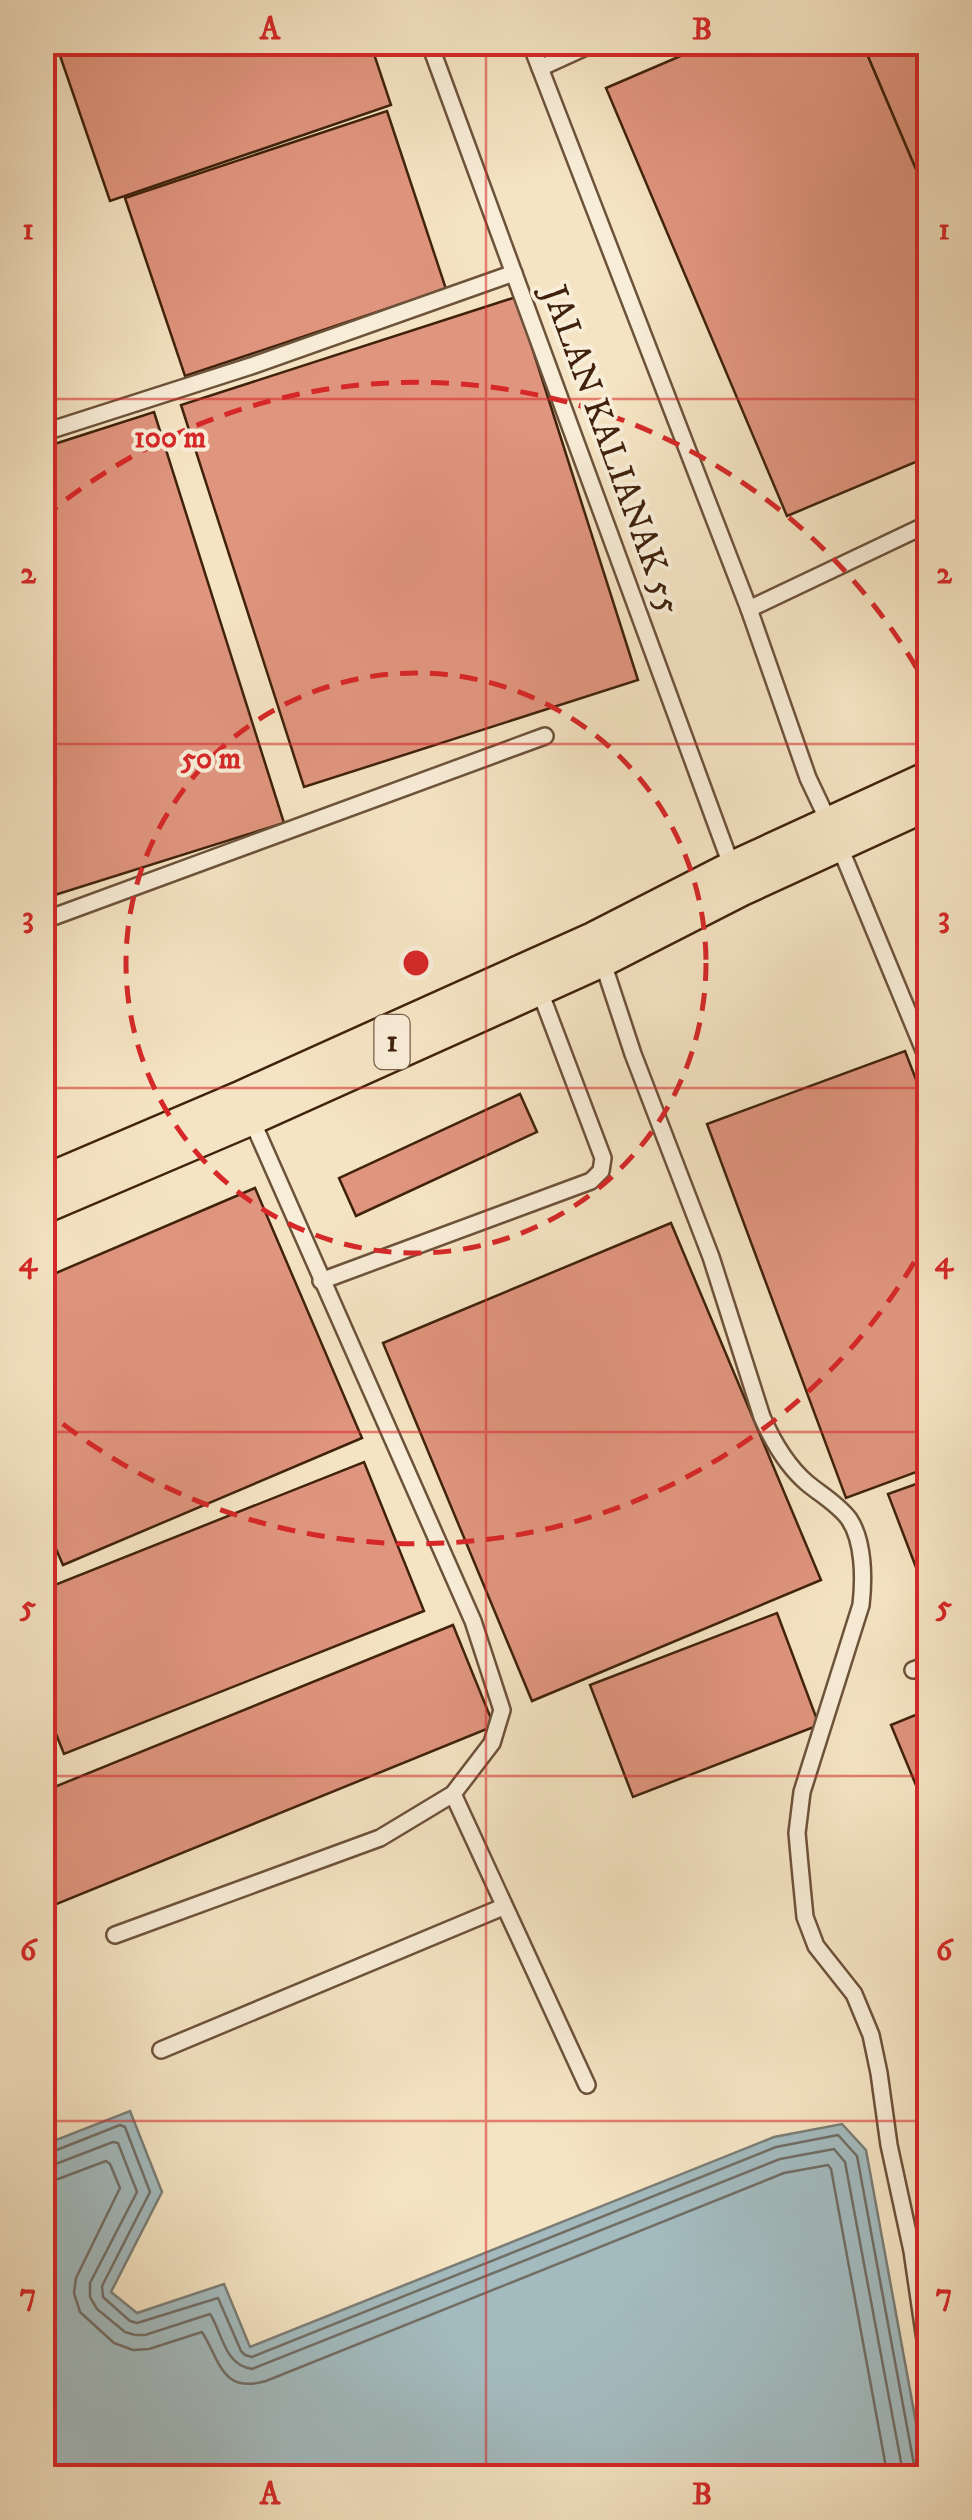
<svg xmlns="http://www.w3.org/2000/svg" width="972" height="2520" viewBox="0 0 972 2520" font-family="'IM FELL DW Pica',serif">
<rect width="100%" height="100%" fill="#f5e4c3"/>
<filter id="stains"><feTurbulence type="fractalNoise" baseFrequency=".002" numOctaves="4"/><feColorMatrix values="0 0 0 0 .2 0 0 0 0 .09 0 0 0 0 .02 0 0 0 .5 -.17"/></filter>
<radialGradient id="worn" r=".72"><stop offset=".6" stop-color="#630" stop-opacity="0"/><stop offset="1" stop-color="#630" stop-opacity=".3"/></radialGradient>
<polygon fill="#a3bbbf" stroke="#7b7e77" stroke-width="2.5" points="130,2111 162,2192 111,2292 137,2313 224,2284 250,2347 774,2137 842,2124 866,2150 926,2477 43,2477 43,2145"/>
<g fill="none" stroke-linecap="round" stroke-linejoin="round">
<g stroke="#726e66" stroke-width="2.5">
<polyline points="42,2153 49,2153 120,2125 125,2127 150,2192 102,2286 103,2297 130,2321 137,2323 218,2298 241,2351 245,2355 252,2357 776,2147 838,2135 857,2156 915,2470 919,2478"/>
<path d="M 42,2166 L 53,2165 L 113,2142 L 118,2143 L 137,2192 L 90,2283 L 90,2297 L 97,2309 L 125,2332 L 135,2335 L 145,2335 L 210,2314 C 223,2334 224,2365 252,2369 L 780,2159 L 834,2149 L 845,2162 L 904,2478"/>
<path d="M 42,2181 L 58,2179 L 106,2161 L 110,2164 L 120,2188 L 76,2278 L 74,2293 L 80,2312 L 114,2343 L 133,2350 L 149,2349 L 202,2332 C 220,2360 221,2394 266,2381 L 784,2173 L 828,2165 L 831,2169 L 888,2478"/>
</g>
</g>
<g fill="#e0957e" stroke="#40220c" stroke-width="2.5">
<polygon points="62,42 370,42 391,105 110,201 56,44"/>
<polygon points="537,42 577,42 543,56"/>
<polygon points="713,42 862,42 930,202 930,456 787,516 606,88"/>
<polygon points="862,42 930,42 930,202"/>
<polygon points="387,111 446,289 185,376 125,198"/>
<polygon points="516,297 638,680 304,787 181,405"/>
<polygon points="154,412 284,823 42,899 42,448"/>
<polygon points="905,1051 930,1116 930,1467 846,1498 707,1124"/>
<polygon points="520,1094 537,1132 356,1216 339,1178"/>
<polygon points="255,1188 362,1438 63,1565 42,1517 42,1279"/>
<polygon points="671,1223 821,1580 532,1701 383,1343"/>
<polygon points="364,1462 424,1611 64,1754 42,1699 42,1590"/>
<polygon points="930,1479 930,1604 888,1494"/>
<polygon points="777,1613 819,1725 633,1797 590,1685"/>
<polygon points="453,1625 494,1726 42,1910 42,1792"/>
<polygon points="930,1709 930,1819 891,1725"/>
</g>
<g fill="none" stroke-linecap="round" stroke-linejoin="round">
<g stroke="#6d523a" stroke-width="20">
<g id="lane">
<polyline points="429,42 733,870"/>
<polyline points="530,42 749,609 808,778 834,833 930,1065"/>
<polyline points="540,68 597,42"/>
<polyline points="42,433 251,366 514,273"/>
<polyline points="749,609 930,523"/>
<polyline points="42,921 545,736"/>
<path d="M 602,960 L 633,1054 L 711,1257 L 762,1417 C 773,1442 786,1465 807,1483 C 820,1494 838,1504 849,1519 C 864,1541 864,1579 861,1605 L 802,1792 L 797,1833 L 800,1866 L 805,1917 L 816,1946 L 854,1994 L 871,2035 L 879,2073 L 889,2145 L 912,2251 L 930,2374"/>
<polyline points="321,1281 591,1181 601,1171 603,1158 539,989"/>
<polyline points="913,1670 930,1664"/>
<polyline points="453,1794 587,2085"/>
<polyline points="115,1935 380,1838 453,1794 492,1743 502,1710 473,1621 250,1116"/>
<polyline points="161,2050 503,1907"/>
</g>
</g>
<g stroke="#40220c" stroke-width="60">
<polyline id="highway" points="42,1195 246,1108 599,949 736,879 930,790"/>
</g>
<use href="#lane" stroke="#f8edd8" stroke-width="15"/>
<use href="#highway" stroke="#f5e4c3" stroke-width="55"/>
</g>
<path fill="none" stroke="#d62828" stroke-width="2.5" stroke-opacity="0.55" d="M 486,42 L 486,2478M 42,399 L 930,399M 42,744 L 930,744M 42,1088 L 930,1088M 42,1432 L 930,1432M 42,1776 L 930,1776M 42,2121 L 930,2121"/>
<g fill="none" stroke="#d62828" stroke-width="5" stroke-dasharray="18 12">
<circle cx="416" cy="963" r="290"/>
<path d="M929 1236A581 581 0 0 1 43 1408M43 518A581 581 0 0 1 929 690"/>
</g>
<g text-anchor="middle" dominant-baseline="central" stroke-width="8" stroke-linejoin="round" paint-order="stroke">
<rect fill="#f8edd8" stroke="#775f49" stroke-width="2.5" x="374.5" y="1015" width="35" height="54" rx="8"/>
<g font-size="32" font-weight="bold" fill="#40220c">
<text x="392" y="1042">1</text>
</g>
<g font-size="35" fill="#40220c" stroke="#f8edd8">
<text transform="translate(611 450) rotate(70)">JALAN KALIANAK 55</text>
</g>
</g>
<circle cx="416" cy="963" r="15" fill="#d62828" stroke="#f8edd8" stroke-width="5"/>
<g font-size="30" text-anchor="middle" font-weight="bold" fill="#d62828" stroke="#f8edd8" stroke-width="8" stroke-linejoin="round" paint-order="stroke">
<text x="170" y="447">100 m</text>
<text x="211" y="768">50 m</text>
</g>
<rect width="972" height="2520" fill="none" stroke="#f5e4c3" stroke-width="110"/>
<rect x="55" y="55" width="862" height="2410" fill="none" stroke="#d62828" stroke-width="4"/>
<g font-size="32" text-anchor="middle" font-weight="bold" fill="#d62828">
<text x="270" y="39">A</text>
<text x="702" y="39">B</text>
<text x="28" y="239">1</text>
<text x="944" y="239">1</text>
<text x="28" y="583">2</text>
<text x="944" y="583">2</text>
<text x="28" y="927">3</text>
<text x="944" y="927">3</text>
<text x="28" y="1271">4</text>
<text x="944" y="1271">4</text>
<text x="28" y="1616">5</text>
<text x="944" y="1616">5</text>
<text x="28" y="1960">6</text>
<text x="944" y="1960">6</text>
<text x="28" y="2304">7</text>
<text x="944" y="2304">7</text>
<text x="270" y="2504">A</text>
<text x="702" y="2504">B</text>
</g>
<rect width="100%" height="100%" filter="url(#stains)"/>
<rect width="100%" height="100%" fill="url(#worn)"/>
</svg>
